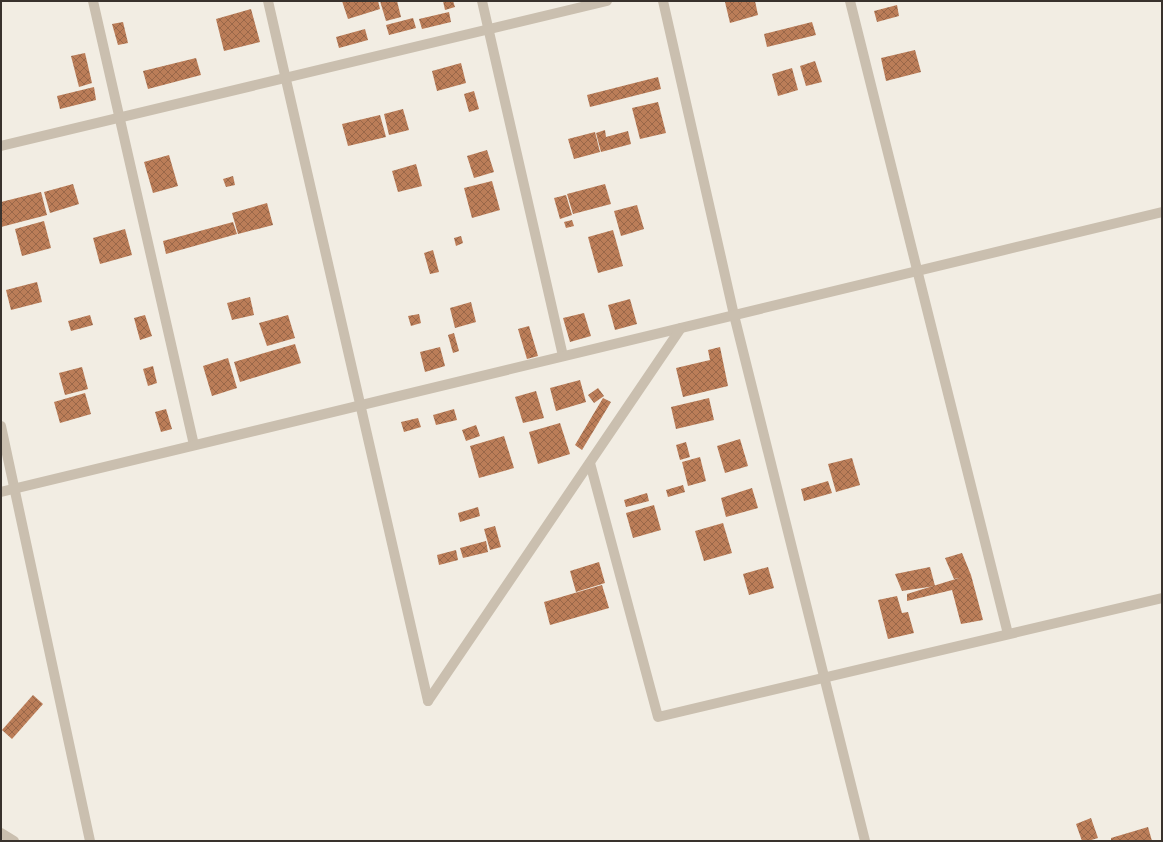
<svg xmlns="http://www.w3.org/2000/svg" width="1163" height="842" viewBox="0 0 1163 842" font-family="'Fira Sans',sans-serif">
<defs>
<pattern id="building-cross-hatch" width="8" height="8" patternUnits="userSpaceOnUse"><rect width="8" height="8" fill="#bb7d58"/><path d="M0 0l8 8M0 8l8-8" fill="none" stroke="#996749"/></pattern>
</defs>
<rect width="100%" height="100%" fill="#f2ede3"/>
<g fill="url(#building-cross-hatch)">
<polygon points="342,1 378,1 380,9 348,19"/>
<polygon points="380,1 397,1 401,17 386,21"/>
<polygon points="443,1 453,1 455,7 445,10"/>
<polygon points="727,1 755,1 758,15 730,23 725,2"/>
<polygon points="897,5 899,16 877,22 874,11"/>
<polygon points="251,9 260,42 224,51 216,19"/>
<polygon points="449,12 451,22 422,29 419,19"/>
<polygon points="413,18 416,28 389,35 386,25"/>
<polygon points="123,22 128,43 118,45 112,24"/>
<polygon points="812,22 816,35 767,47 764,34"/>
<polygon points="365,29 368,40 339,48 336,37"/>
<polygon points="915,50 921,72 886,81 881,58"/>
<polygon points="85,53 92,83 79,87 71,56"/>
<polygon points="196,58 201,75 148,89 143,71"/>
<polygon points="815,61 822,82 806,86 800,66"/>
<polygon points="461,63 466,83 437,91 432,71"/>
<polygon points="792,68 798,90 778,96 772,74"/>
<polygon points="658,77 661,89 590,107 587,95"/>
<polygon points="94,87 96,100 60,109 57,96"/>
<polygon points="474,91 479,109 469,112 464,94"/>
<polygon points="658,102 666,133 640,139 632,108"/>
<polygon points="403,109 409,130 389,135 384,114"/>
<polygon points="380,115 386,137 348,146 342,124"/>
<polygon points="605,130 606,137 628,131 631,144 601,152 596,133"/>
<polygon points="595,132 600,152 574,159 568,139"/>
<polygon points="487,150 494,172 474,178 467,156"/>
<polygon points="169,155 178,186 153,193 144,162"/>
<polygon points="416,164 422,186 398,192 392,171"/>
<polygon points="233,176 235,185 226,187 223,179"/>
<polygon points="492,181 500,210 472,218 464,188"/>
<polygon points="73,184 79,204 50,213 44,192"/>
<polygon points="605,184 611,204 573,214 567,194"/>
<polygon points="41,192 47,215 1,227 1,202"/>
<polygon points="566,195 572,215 560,219 554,198"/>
<polygon points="267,203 273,225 238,234 232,213"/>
<polygon points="637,205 644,229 621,236 614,211"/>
<polygon points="572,220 574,226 566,228 564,222"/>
<polygon points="44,221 51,248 22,256 15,229"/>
<polygon points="233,222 237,234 166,254 163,241"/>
<polygon points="125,229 132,255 100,264 93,238"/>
<polygon points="613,230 623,266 598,273 588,237"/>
<polygon points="461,236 463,243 456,246 454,238"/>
<polygon points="433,250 439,272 430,274 424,253"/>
<polygon points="37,282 42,302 11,310 6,290"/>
<polygon points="250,297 254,315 232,320 227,303"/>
<polygon points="630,299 637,324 615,330 608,305"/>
<polygon points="471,302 476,322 455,328 450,308"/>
<polygon points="584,313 591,336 570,342 563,318"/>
<polygon points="419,314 421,323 411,326 408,316"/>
<polygon points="90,315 93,325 71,331 68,321"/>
<polygon points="145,315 152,336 140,340 134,318"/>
<polygon points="288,315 295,338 267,346 259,323"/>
<polygon points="529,326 538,356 527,359 518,329"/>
<polygon points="454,333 459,351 453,353 448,335"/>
<polygon points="295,344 301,363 240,382 234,362"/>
<polygon points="440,347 445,366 425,372 420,352"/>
<polygon points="720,347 728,386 683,397 676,368 710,360 708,350"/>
<polygon points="228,358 237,388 212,396 203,366"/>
<polygon points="153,366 157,383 148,386 143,369"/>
<polygon points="82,367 88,389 65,395 59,373"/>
<polygon points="580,380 586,402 556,411 550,388"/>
<polygon points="598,388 604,396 594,403 588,395"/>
<polygon points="536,391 544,418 523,423 515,397"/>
<polygon points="85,393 91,414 60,423 54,402"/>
<polygon points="603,398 611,402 582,450 575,445"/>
<polygon points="709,398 714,420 676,429 671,407"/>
<polygon points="166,409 172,429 161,432 155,412"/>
<polygon points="454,409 457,420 436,425 433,415"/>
<polygon points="418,418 421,427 404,432 401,422"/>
<polygon points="560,423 570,454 538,464 529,432"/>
<polygon points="476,425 480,436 466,441 462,430"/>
<polygon points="504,436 514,468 479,478 470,446"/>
<polygon points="740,439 748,466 725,473 717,446"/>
<polygon points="686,442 690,457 680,460 676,445"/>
<polygon points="700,457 706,481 688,486 682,462"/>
<polygon points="852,458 860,485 836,492 828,464"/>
<polygon points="828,481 832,493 804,501 801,489"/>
<polygon points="683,485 685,492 668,497 666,490"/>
<polygon points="752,488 758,508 726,517 721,498"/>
<polygon points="647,493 649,501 626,507 624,500"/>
<polygon points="654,505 661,530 633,538 626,513"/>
<polygon points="478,507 480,516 460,522 458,513"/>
<polygon points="723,523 732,553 704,561 695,531"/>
<polygon points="495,526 501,547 490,550 484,529"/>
<polygon points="486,541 488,552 463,558 460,548"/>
<polygon points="456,550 458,560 439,565 437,555"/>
<polygon points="962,553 971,575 983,620 961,624 952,590 907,601 907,594 959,578 954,579 945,558"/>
<polygon points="599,562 605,583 576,592 570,571"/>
<polygon points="768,567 774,588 749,595 743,574"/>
<polygon points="930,567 935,586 902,591 895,574"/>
<polygon points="602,585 609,608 550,625 544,602"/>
<polygon points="897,596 902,613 908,612 914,633 888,639 878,600"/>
<polygon points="33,695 43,704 12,739 2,730"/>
<polygon points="1091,818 1098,838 1088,841 1082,841 1076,824"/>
<polygon points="1148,827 1152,841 1111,841 1111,838"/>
</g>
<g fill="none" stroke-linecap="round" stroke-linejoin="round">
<g stroke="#cabfaf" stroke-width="10">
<polyline points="93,1 194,445"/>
<polyline points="268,1 428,701"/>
<polyline points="482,1 563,356"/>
<polyline points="663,1 734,315 865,841"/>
<polyline points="850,1 1008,634"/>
<polyline points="1,146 607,1"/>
<polyline points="1,426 90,841"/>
<polyline points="590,463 658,717 1162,598"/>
<polyline points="1,492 1162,212"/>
<polyline points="428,701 681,328"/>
<polyline points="1,833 14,841"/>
</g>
</g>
<rect width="1163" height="842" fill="none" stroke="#39322d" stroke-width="4"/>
</svg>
